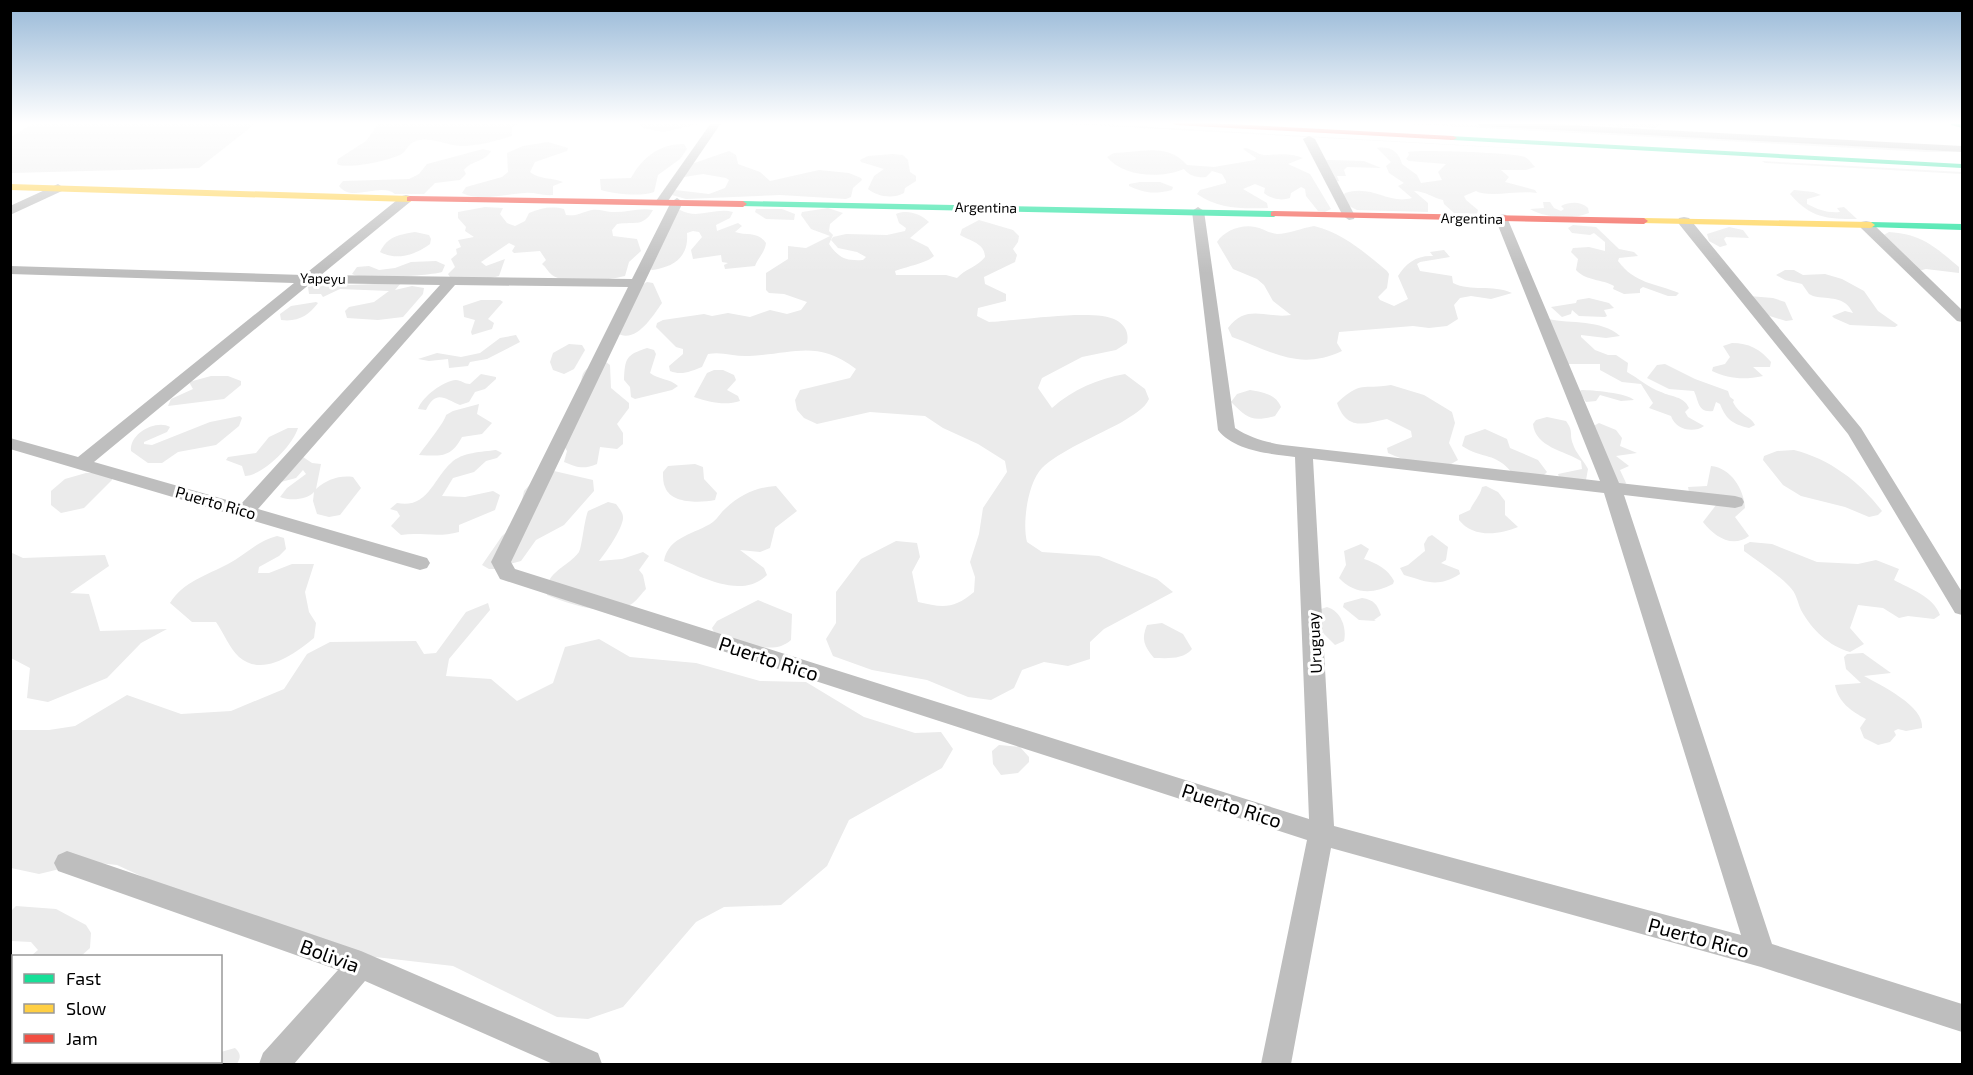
<svg xmlns="http://www.w3.org/2000/svg" width="1973" height="1075" viewBox="0 0 1973 1075" font-family="'Exo 2',sans-serif">
<rect width="100%" height="100%" fill="#fff"/>
<g fill="#ebebeb">
<polygon points="34,123 256,123 199,168 11,173 11,137"/>
<path d="M 379,123 L 520,123 L 512,127 L 512,136 C 496,141 479,146 462,146 C 448,146 430,136 416,141 C 409,143 408,148 403,153 C 394,160 346,170 337,164 L 338,159 L 366,141 Z"/>
<polygon points="643,123 704,123 663,132 643,128 640,124"/>
<polygon points="1050,123 1082,123 1547,150 1545,150"/>
<polygon points="1390,123 1437,123 1962,152 1926,152"/>
<polygon points="1548,123 1662,123 1656,128"/>
<path d="M 548,142 L 568,148 L 567,151 L 535,162 L 530,172 C 540,180 551,177 563,182 L 553,186 L 553,195 C 543,196 534,192 525,193 C 505,194 480,202 462,193 L 466,187 L 502,177 L 508,172 L 507,153 L 523,146 Z"/>
<path d="M 684,144 L 687,149 L 680,159 L 658,175 L 654,192 C 641,197 614,194 601,190 L 600,179 L 631,178 C 643,157 659,144 684,144 Z"/>
<path d="M 1245,148 C 1252,149 1257,154 1264,155 C 1277,155 1289,152 1303,158 L 1288,164 L 1310,174 L 1331,209 L 1325,212 L 1318,211 L 1306,196 L 1305,189 L 1301,187 L 1291,193 L 1290,198 C 1281,201 1271,199 1264,193 L 1265,188 L 1255,184 L 1243,189 L 1267,203 L 1268,208 C 1243,209 1218,209 1197,194 L 1200,190 L 1226,183 L 1226,181 L 1222,174 L 1212,171 L 1206,177 C 1198,178 1189,176 1184,169 C 1161,179 1123,177 1107,157 L 1114,153 C 1140,153 1167,142 1187,165 L 1214,167 L 1255,160 L 1256,158 L 1243,149 Z"/>
<path d="M 1377,148 C 1391,146 1399,152 1402,164 L 1417,175 L 1421,183 L 1442,180 L 1438,172 L 1446,164 L 1409,161 L 1406,159 L 1409,155 L 1408,152 C 1417,149 1518,153 1525,157 C 1529,159 1532,164 1535,167 L 1526,170 L 1501,170 L 1509,177 L 1505,182 L 1535,190 L 1537,193 C 1520,190 1488,198 1476,191 L 1464,196 L 1466,200 L 1478,210 L 1477,214 L 1454,213 L 1444,204 L 1443,200 C 1433,198 1425,191 1414,191 L 1428,203 L 1428,212 L 1357,210 L 1349,206 L 1343,196 L 1345,193 C 1373,184 1388,205 1412,198 L 1398,186 L 1404,183 L 1389,173 L 1386,166 L 1391,162 Z"/>
<path d="M 483,149 L 491,151 C 485,162 472,160 464,170 L 466,174 L 460,180 L 435,183 L 424,194 L 395,194 C 380,182 351,203 339,186 L 343,181 L 409,179 L 419,174 L 427,164 Z"/>
<polygon points="729,151 736,155 738,164 760,172 770,181 819,170 849,173 861,178 862,180 853,188 851,197 846,199 780,195 686,199 672,195 675,190 709,194 725,188 729,180 726,178 703,174 684,177 680,168"/>
<path d="M 893,154 L 903,155 L 908,160 L 910,172 L 916,176 L 916,181 L 905,188 L 904,193 C 893,199 878,197 868,189 L 874,176 L 884,169 L 861,162 L 860,160 L 868,156 Z"/>
<polygon points="1328,160 1364,161 1381,168 1347,167 1344,170 1346,176 1337,176 1339,181 1334,182 1323,161"/>
<polygon points="1762,161 1962,172 1962,174 1765,163"/>
<path d="M 1140,182 L 1160,182 L 1173,187 L 1172,190 C 1151,195 1143,192 1129,186 L 1129,184 Z"/>
<path d="M 1794,190 L 1813,192 L 1821,195 L 1807,199 L 1807,204 C 1819,210 1827,213 1840,212 L 1837,208 L 1844,207 L 1857,219 C 1826,219 1811,218 1790,194 Z"/>
<path d="M 1543,202 L 1550,202 L 1554,208 L 1561,211 L 1564,209 L 1561,206 C 1570,202 1580,201 1588,208 L 1589,213 C 1573,220 1545,218 1530,209 L 1544,208 Z"/>
<path d="M 485,207 L 503,208 L 500,214 L 507,223 L 515,226 L 525,221 L 529,213 C 541,208 551,206 564,209 L 566,215 C 578,216 577,214 588,211 C 596,208 604,211 611,212 C 626,213 639,207 653,210 C 643,228 635,221 617,224 L 612,230 L 613,236 L 637,239 L 641,251 L 629,262 L 625,276 C 610,280 565,285 552,275 C 548,272 546,267 542,264 L 546,260 L 540,251 L 514,253 L 512,251 L 515,246 L 509,243 L 481,262 L 486,266 L 505,259 L 499,276 L 487,279 L 450,277 L 448,274 L 455,267 L 451,259 L 457,254 L 456,249 L 461,247 L 458,240 L 474,237 L 465,231 L 466,227 L 458,218 L 458,212 Z"/>
<path d="M 828,208 L 843,213 L 830,224 L 829,231 L 833,235 L 829,244 C 839,258 845,261 863,260 L 866,257 L 857,252 L 838,248 L 831,240 L 833,237 L 846,234 L 887,235 L 905,231 L 906,228 L 899,223 L 896,214 C 907,209 921,214 929,222 L 910,238 L 928,247 L 934,256 C 927,263 905,267 895,271 L 896,275 L 946,275 L 957,278 C 965,269 977,267 985,257 C 985,243 970,241 960,235 L 962,229 L 979,220 L 1013,230 L 1019,236 L 1018,242 L 1013,249 L 1017,255 L 1015,262 L 984,277 L 985,284 L 1006,294 L 1006,301 L 978,308 L 977,316 L 989,322 C 1017,321 1095,308 1116,320 C 1126,326 1129,333 1127,343 L 1116,350 L 1082,357 L 1042,378 L 1038,388 L 1052,408 C 1073,389 1098,379 1125,374 L 1145,389 L 1149,399 C 1145,409 1131,416 1122,422 C 1102,433 1056,453 1042,468 C 1028,482 1022,523 1027,542 L 1042,552 L 1099,556 L 1157,579 L 1173,592 L 1104,629 L 1090,642 L 1090,659 L 1068,666 L 1044,662 L 1022,670 L 1014,688 L 991,700 L 968,697 L 927,680 L 872,670 L 833,656 L 826,639 L 836,623 L 836,592 L 861,559 L 896,541 L 917,543 L 920,557 L 912,572 L 918,602 C 943,608 954,609 974,592 L 975,577 L 970,562 L 979,534 L 983,508 L 1007,472 L 1005,461 L 978,444 L 943,428 L 925,416 L 870,412 L 817,424 L 804,418 L 797,410 L 795,400 L 800,390 L 850,378 L 856,369 C 817,339 793,354 749,356 C 735,357 722,351 708,354 L 702,367 C 691,371 682,376 670,371 L 669,366 L 683,354 L 683,349 L 676,347 L 656,327 L 657,323 L 663,320 L 704,314 L 712,316 L 728,313 L 750,317 L 770,310 L 787,314 L 801,310 L 807,302 L 784,294 L 769,293 L 766,290 L 766,273 L 788,259 L 788,246 L 806,248 L 830,236 L 811,229 L 801,215 L 802,212 Z"/>
<polygon points="756,209 782,209 795,214 794,220 766,219 755,212"/>
<path d="M 680,210 C 698,220 715,207 733,212 L 730,218 L 716,225 L 717,231 L 738,223 L 742,226 L 735,232 C 747,236 758,231 766,243 C 765,252 758,258 755,266 L 725,269 L 724,265 L 728,263 L 722,262 L 721,255 L 693,259 L 691,250 L 702,237 L 699,232 L 693,231 L 687,233 C 689,258 673,267 652,270 L 649,268 L 673,211 Z"/>
<path d="M 1573,225 L 1596,227 L 1619,249 L 1634,252 L 1638,256 L 1619,258 L 1618,261 C 1635,284 1655,283 1679,293 L 1676,296 L 1668,296 L 1643,287 L 1640,289 L 1640,293 L 1624,294 L 1613,289 L 1614,286 C 1602,279 1586,281 1576,270 L 1578,259 L 1571,252 L 1573,248 L 1589,247 L 1605,251 L 1605,242 L 1594,233 L 1590,235 L 1572,233 L 1568,228 Z"/>
<path d="M 1314,226 C 1343,233 1364,252 1387,271 L 1389,274 L 1387,288 L 1378,297 L 1380,300 L 1394,306 L 1408,299 L 1398,276 C 1406,263 1417,255 1433,256 L 1430,252 L 1444,250 L 1450,257 L 1420,262 L 1417,264 L 1420,271 L 1452,276 L 1453,283 C 1471,292 1492,284 1512,293 L 1491,299 L 1471,296 L 1460,298 L 1454,305 L 1458,319 L 1447,326 L 1429,328 L 1413,326 L 1339,332 L 1337,343 L 1342,351 C 1299,371 1273,352 1232,337 L 1228,328 C 1247,303 1266,319 1291,315 L 1273,301 L 1264,285 L 1257,279 L 1233,269 L 1217,242 C 1224,231 1241,224 1255,227 C 1262,228 1268,233 1277,234 C 1288,234 1302,228 1314,226 Z"/>
<polygon points="1729,227 1743,230 1749,238 1726,237 1724,239 1727,245 1720,247 1709,241 1707,234"/>
<path d="M 415,232 L 429,235 L 431,239 L 430,244 C 415,255 397,261 380,252 C 388,236 398,235 415,232 Z"/>
<path d="M 1889,232 C 1922,234 1935,247 1959,267 L 1959,273 L 1926,269 L 1918,271 L 1882,236 Z"/>
<path d="M 436,261 L 445,265 L 442,272 C 429,276 362,280 352,274 L 357,267 L 369,266 L 379,270 L 395,268 L 411,262 Z"/>
<path d="M 1785,270 L 1794,270 L 1803,275 L 1825,274 L 1842,279 L 1864,291 L 1878,311 L 1898,325 L 1895,327 L 1850,325 L 1834,318 L 1832,316 L 1845,311 L 1853,313 C 1844,295 1830,300 1813,296 L 1809,294 L 1802,284 L 1785,280 L 1776,275 Z"/>
<polygon points="321,282 343,282 349,285 401,283 395,290 412,286 424,288 423,294 403,317 378,320 347,318 345,311 349,307 374,302 389,291 340,289 323,297 321,294 309,294 308,287"/>
<path d="M 647,282 L 653,283 L 662,303 C 652,317 635,346 615,332 L 625,294 Z"/>
<polygon points="1749,296 1773,298 1785,302 1793,320 1786,321 1760,313"/>
<polygon points="1589,298 1609,303 1614,308 1604,310 1607,316 1605,317 1579,316 1572,310 1571,314 1562,317 1551,307 1576,303 1577,300"/>
<polygon points="481,300 500,300 503,302 488,319 494,323 492,329 472,335 471,332 475,320 464,317 463,306"/>
<path d="M 316,302 L 318,303 C 308,316 298,322 281,320 L 280,314 L 291,306 Z"/>
<path d="M 1548,319 C 1571,324 1601,319 1620,336 L 1606,338 L 1581,335 L 1581,337 L 1595,350 L 1608,355 L 1616,355 L 1628,363 L 1627,372 C 1638,378 1649,388 1661,392 C 1671,397 1684,396 1689,408 L 1685,412 L 1688,417 L 1704,426 C 1693,434 1675,429 1671,416 L 1649,408 L 1653,403 L 1641,384 L 1622,382 L 1600,370 L 1600,364 L 1567,364 Z"/>
<polygon points="516,335 520,342 487,359 470,362 468,366 449,368 448,359 429,361 418,359 437,353 461,357 480,353 500,338"/>
<path d="M 1732,343 C 1749,343 1760,349 1771,362 L 1770,367 L 1753,367 L 1763,376 C 1744,380 1729,379 1712,371 L 1713,367 L 1725,364 L 1730,357 L 1723,346 Z"/>
<polygon points="569,344 582,345 585,350 574,369 564,374 553,370 550,362 553,353"/>
<path d="M 647,348 L 654,350 L 656,354 L 650,373 C 659,380 669,378 678,386 L 672,390 L 635,399 L 631,397 L 630,387 L 624,380 C 625,358 626,355 647,348 Z"/>
<path d="M 606,362 L 610,365 L 611,388 L 629,403 L 629,408 L 617,424 L 623,433 L 623,444 L 617,449 L 600,447 L 597,464 C 583,470 576,467 564,462 L 567,451 L 556,432 L 582,393 C 579,370 585,367 606,362 Z"/>
<path d="M 1665,364 L 1695,379 L 1728,391 L 1730,397 L 1734,400 L 1733,402 C 1740,416 1751,416 1755,425 L 1749,428 C 1732,424 1726,419 1720,404 L 1716,402 L 1713,411 C 1698,413 1699,402 1694,391 L 1669,389 L 1647,378 L 1657,365 Z"/>
<path d="M 714,370 L 723,370 L 734,375 L 736,380 L 727,390 L 738,396 L 740,401 C 725,406 709,402 694,397 L 707,373 Z"/>
<path d="M 481,374 L 496,377 L 496,379 L 485,389 L 475,392 L 469,402 L 460,405 C 445,399 436,389 426,410 L 418,409 C 422,397 443,381 456,380 C 461,380 464,384 470,384 Z"/>
<polygon points="211,376 228,376 241,381 241,385 224,399 168,406 171,399 193,389 189,382"/>
<path d="M 1391,385 L 1424,395 L 1452,412 L 1455,423 L 1449,443 L 1458,460 L 1446,467 C 1426,463 1406,462 1388,453 L 1387,448 L 1412,437 L 1411,431 L 1387,419 C 1364,424 1347,431 1337,403 C 1362,380 1361,390 1391,385 Z"/>
<path d="M 1250,390 C 1262,392 1276,394 1281,407 L 1275,416 C 1252,422 1248,419 1231,402 L 1237,394 Z"/>
<path d="M 1581,390 C 1592,390 1627,393 1634,400 L 1621,401 L 1600,395 L 1596,401 L 1586,402 L 1579,392 Z"/>
<path d="M 479,404 L 477,414 L 492,423 L 482,434 L 462,437 C 451,458 441,456 419,455 C 425,446 445,422 446,415 L 453,411 Z"/>
<path d="M 240,416 L 242,418 L 239,426 L 216,445 L 178,452 L 162,463 L 148,463 L 131,451 C 129,433 157,419 170,427 L 167,432 L 144,442 L 144,444 L 152,445 L 210,422 Z"/>
<path d="M 1547,417 L 1566,421 C 1574,432 1569,434 1573,444 C 1575,452 1584,461 1588,469 L 1586,480 L 1559,477 L 1558,474 L 1582,469 L 1581,461 C 1565,451 1535,447 1533,424 L 1536,420 Z"/>
<polygon points="1599,423 1616,430 1622,438 1620,446 1637,453 1616,456 1629,466 1620,470 1626,483 1624,486 1619,486 1586,430"/>
<path d="M 288,428 L 298,428 C 293,445 264,475 245,476 L 242,466 L 226,460 L 228,457 L 256,453 L 269,437 Z"/>
<path d="M 1485,429 L 1507,439 L 1510,448 L 1538,460 L 1547,472 L 1543,476 L 1513,474 C 1495,451 1483,460 1462,446 L 1465,436 Z"/>
<path d="M 496,450 L 502,453 L 497,458 L 486,461 L 474,472 L 453,478 L 442,496 L 465,497 L 493,491 L 500,495 L 495,510 L 459,525 L 459,532 C 438,538 421,532 401,535 L 391,526 L 400,516 L 397,511 L 390,509 L 397,503 C 428,509 433,479 451,463 C 462,452 482,452 496,450 Z"/>
<path d="M 1794,450 C 1830,459 1860,482 1882,511 L 1878,515 L 1869,517 L 1845,507 L 1801,496 L 1783,485 L 1763,460 L 1764,456 L 1777,451 Z"/>
<path d="M 303,457 L 312,463 L 321,464 L 316,489 C 326,480 339,475 353,477 L 361,488 L 340,515 L 329,517 L 317,514 L 313,501 L 314,492 C 307,500 290,501 280,497 L 287,488 L 306,474 L 303,470 L 296,478 L 281,482 Z"/>
<path d="M 695,464 L 703,467 L 704,479 L 717,493 L 715,500 C 700,503 671,504 665,487 C 663,483 663,476 663,472 L 668,466 Z"/>
<path d="M 1711,466 C 1731,468 1744,489 1745,508 L 1735,517 L 1749,536 C 1732,549 1714,536 1703,522 L 1720,500 L 1689,492 L 1688,487 L 1707,486 Z"/>
<polygon points="554,471 593,480 594,491 564,525 536,540 521,561 499,567 500,569 489,569 482,565 502,536 517,523 524,491 534,480"/>
<polygon points="86,473 106,473 112,475 112,480 84,508 61,513 51,505 51,491 65,479"/>
<path d="M 776,486 L 797,511 L 775,528 L 770,548 L 760,552 L 740,550 L 764,568 L 767,575 C 739,602 693,572 664,561 C 668,536 696,534 713,522 C 718,518 721,512 726,508 C 740,495 757,487 776,486 Z"/>
<path d="M 1486,486 L 1498,492 L 1505,501 L 1505,515 L 1518,527 C 1499,535 1473,538 1459,520 L 1459,515 L 1470,510 C 1474,501 1480,496 1482,487 Z"/>
<path d="M 608,502 L 616,504 C 619,508 623,513 623,517 C 624,527 605,554 599,561 L 622,559 L 643,552 L 649,556 L 639,570 L 643,575 L 646,589 C 642,593 638,599 633,603 C 611,619 569,604 547,595 C 544,572 567,568 579,552 C 582,547 584,521 588,511 Z"/>
<path d="M 1432,535 L 1448,547 L 1446,560 L 1441,563 L 1459,570 L 1460,574 C 1437,588 1428,582 1404,575 L 1400,568 L 1408,565 L 1425,551 L 1424,544 L 1428,537 Z"/>
<path d="M 277,536 L 284,538 L 286,549 L 279,556 L 259,567 L 258,573 L 269,573 L 292,564 L 314,564 L 305,592 L 309,612 L 316,623 L 314,638 C 296,653 263,678 239,657 C 230,649 223,632 216,622 L 192,622 L 170,603 C 183,582 207,575 228,564 C 245,555 257,541 277,536 Z"/>
<path d="M 1750,542 L 1772,544 L 1817,562 L 1858,564 L 1876,560 L 1899,569 L 1894,580 C 1910,589 1933,596 1940,615 L 1934,619 L 1908,616 L 1899,618 L 1883,608 L 1858,605 L 1850,628 L 1864,644 L 1850,652 C 1829,646 1812,630 1801,610 C 1797,601 1797,594 1789,586 C 1776,573 1759,562 1744,551 L 1744,545 Z"/>
<path d="M 1361,544 L 1369,549 L 1364,559 C 1376,563 1388,569 1394,581 L 1393,584 C 1374,594 1355,595 1339,578 L 1346,565 L 1344,551 Z"/>
<polygon points="10,552 23,558 105,555 109,566 70,593 89,594 100,631 167,629 141,643 107,678 48,702 27,698 30,668 11,658"/>
<path d="M 1362,598 C 1374,600 1377,604 1381,615 L 1374,620 L 1376,621 L 1359,620 L 1343,607 L 1344,603 Z"/>
<path d="M 758,600 L 792,614 L 791,640 C 770,659 737,637 714,632 L 712,628 L 717,621 Z"/>
<polygon points="488,603 490,610 449,659 446,676 491,679 517,701 553,683 565,647 599,639 630,657 696,663 760,681 806,682 864,717 915,733 941,732 953,749 942,768 849,820 827,866 781,905 724,907 696,922 623,1007 588,1019 557,1017 453,966 298,948 117,865 89,862 39,874 11,868 10,730 49,730 75,726 127,695 181,714 231,711 284,689 307,654 330,642 416,641 424,654 436,653 466,612"/>
<path d="M 1327,607 C 1341,611 1347,628 1344,641 L 1335,645 L 1324,634 L 1314,616 L 1318,610 Z"/>
<path d="M 1162,623 L 1183,634 L 1192,649 C 1183,660 1167,658 1154,658 C 1144,646 1141,639 1147,625 Z"/>
<path d="M 1863,653 L 1891,673 L 1864,676 C 1880,685 1925,706 1922,728 L 1906,731 L 1898,729 L 1894,731 L 1896,735 L 1890,742 L 1878,745 L 1864,738 L 1860,728 L 1866,719 C 1851,711 1838,702 1835,685 L 1861,683 L 1846,669 L 1844,657 L 1847,654 Z"/>
<polygon points="999,745 1020,747 1029,757 1029,762 1018,773 1001,775 993,764 992,751"/>
<polygon points="16,906 56,909 86,925 91,933 90,948 81,956 31,956 38,950 31,942 11,941 11,911"/>
<path d="M 235,1048 C 241,1054 241,1057 237,1064 L 172,1064 L 173,1062 L 220,1062 L 221,1052 Z"/>
</g>
<g fill="none" stroke-linecap="round" stroke-linejoin="round">
<g fill="#bebebe" fill-rule="evenodd">
<polygon points="711,123 721,123 666,204 658,204 656,201"/>
<polygon points="1475,123 1532,123 1962,146 1962,152 1480,126"/>
<polygon points="1309,136 1315,139 1355,216 1354,219 1349,220 1343,216 1303,139"/>
<polygon points="58,184 64,188 62,191 10,215 10,206"/>
<path d="M 406,195 L 410,196 L 412,199 L 410,202 L 321,275 L 632,279 L 671,202 L 677,198 L 683,202 L 511,562 L 515,569 L 1309,819 L 1295,457 C 1271,454 1234,451 1218,430 L 1192,211 L 1198,207 L 1204,211 L 1235,428 C 1250,438 1266,442 1283,445 L 1600,481 L 1495,218 L 1501,214 L 1506,215 L 1619,483 L 1735,496 L 1742,498 L 1744,502 L 1742,506 L 1735,508 L 1624,495 L 1772,944 L 1962,1004 L 1962,1032 L 1761,967 L 1331,848 L 1291,1064 L 1261,1064 L 1307,840 L 500,579 L 491,562 L 628,287 L 455,285 L 258,509 L 427,558 L 430,563 L 427,568 L 420,570 L 10,449 L 10,438 L 78,457 L 294,283 L 10,274 L 10,266 L 304,275 L 402,196 ZM 311,283 L 440,285 L 241,504 L 94,462 ZM 1313,459 L 1604,493 L 1741,935 L 1334,826 Z"/>
<polygon points="1684,217 1689,218 1861,428 1962,592 1962,615 1955,613 1848,434 1679,224 1678,221 1679,218"/>
<polygon points="1866,221 1871,222 1962,310 1962,322 1957,321 1861,228 1860,225 1861,222"/>
<polygon points="67,851 361,951 598,1053 602,1064 553,1064 365,981 294,1064 259,1064 263,1053 338,970 58,871 54,863 58,855"/>
</g>
<g fill="#16e098" fill-rule="evenodd">
<polygon points="1951,123 1962,124 1962,128 1951,125"/>
<polygon points="1450,136 1962,164 1962,168 1453,140 1450,140"/>
<polygon points="743,201 1274,211 1278,214 1274,217 740,206 740,202"/>
<polygon points="1871,222 1962,224 1962,230 1868,227 1867,225"/>
</g>
<g fill="#ffcf43" fill-rule="evenodd">
<polygon points="10,184 410,196 414,199 410,202 10,190"/>
<polygon points="1644,218 1871,222 1875,225 1871,228 1641,223 1640,221"/>
</g>
<g fill="#f24e42" fill-rule="evenodd">
<polygon points="1172,123 1210,123 1453,136 1457,138 1453,140 1176,125"/>
<polygon points="410,196 743,201 747,204 743,207 407,201 407,197"/>
<polygon points="1274,211 1644,218 1648,221 1644,224 1271,216 1271,212"/>
</g>
</g>
<linearGradient id="sky" x2="0" y2="1"><stop stop-color="#97b8d7"/><stop offset="0.45" stop-color="#fff"/><stop offset="1" stop-color="#fff" stop-opacity="0"/></linearGradient>
<rect width="1973" height="273" fill="url(#sky)"/>
<g text-anchor="middle" dominant-baseline="central" stroke-width="6" stroke-linejoin="round" paint-order="stroke">
<g font-size="14" fill="#000" stroke="#fff">
<text transform="translate(986 207) rotate(1)">Argentina</text>
<text transform="translate(1472 218) rotate(1)">Argentina</text>
<text transform="translate(323 278) rotate(1)">Yapeyu</text>
</g>
<g font-size="16" fill="#000" stroke="#fff">
<text transform="translate(216 502) rotate(16)">Puerto Rico</text>
<text transform="translate(1314 643) rotate(-93)">Uruguay</text>
</g>
<g font-size="20" fill="#000" stroke="#fff">
<text transform="translate(769 658) rotate(18)">Puerto Rico</text>
<text transform="translate(1232 805) rotate(18)">Puerto Rico</text>
<text transform="translate(1699 937) rotate(15)">Puerto Rico</text>
<text transform="translate(330 955) rotate(20)">Bolivia</text>
</g>
</g>
<rect width="1973" height="1075" fill="none" stroke="#000000" stroke-width="24"/>
<rect x="12" y="955" width="210" height="108" fill="#ffffff" stroke="#999999" stroke-width="1.5"/>
<rect x="24" y="974" width="30" height="9" fill="#16e098" stroke="#999999" stroke-width="1.5"/>
<text x="66" y="985" font-size="18" fill="#000000">Fast</text>
<rect x="24" y="1004" width="30" height="9" fill="#ffcf43" stroke="#999999" stroke-width="1.5"/>
<text x="66" y="1015" font-size="18" fill="#000000">Slow</text>
<rect x="24" y="1034" width="30" height="9" fill="#f24e42" stroke="#999999" stroke-width="1.5"/>
<text x="66" y="1045" font-size="18" fill="#000000">Jam</text>
</svg>
